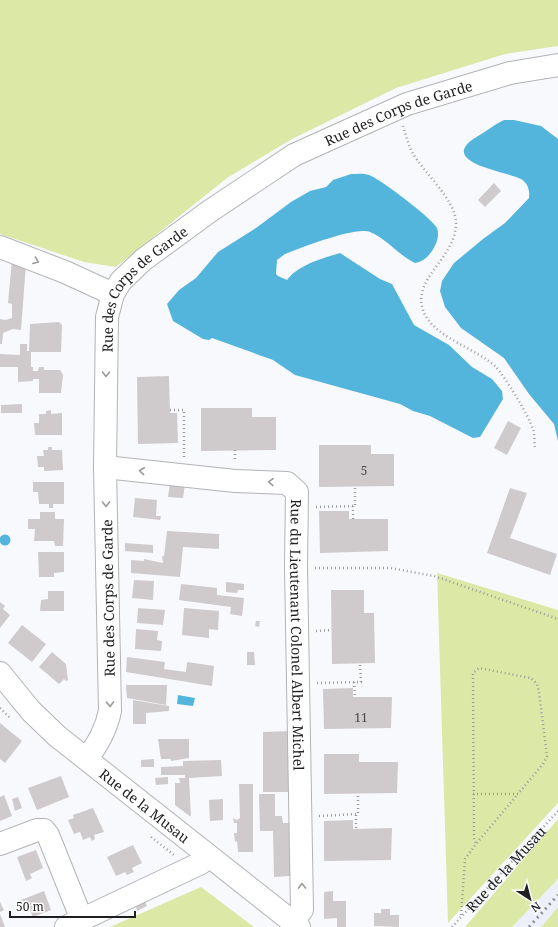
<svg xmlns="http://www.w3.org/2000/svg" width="558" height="927" viewBox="0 0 558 927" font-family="'Noto Serif',serif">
<rect width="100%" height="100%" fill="#f8f9fd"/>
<polygon fill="#edeffb" points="558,878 558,907 541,926 512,927"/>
<g fill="#dce8a6">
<polygon points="0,0 558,0 558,46 505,54 396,88 292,139 227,178 116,267 84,262 0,234"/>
<polygon points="437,573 558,610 558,803 448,923"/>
<polygon points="558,819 558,878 556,881 512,927 465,927"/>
<polygon points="201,887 254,927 110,927"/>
<polygon points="558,907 558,927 540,927 542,926"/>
</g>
<g fill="#54b5dc">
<path d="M 504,120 L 514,120 L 541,126 L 558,139 L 558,441 L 554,424 L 529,394 L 504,358 L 461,328 L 445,307 L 440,291 L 442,281 L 454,263 L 483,239 L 505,223 L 529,198 C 530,191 528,183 521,179 C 505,171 434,162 478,136 C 487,131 495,124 504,120 Z"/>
<path d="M 351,174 C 357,174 363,173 369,175 C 379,178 433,219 437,228 C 440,236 436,245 432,251 C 428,257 422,262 415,263 C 397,254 387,239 370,232 C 356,226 300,248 285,254 L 277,260 L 276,274 L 278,276 L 287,280 C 298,265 323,258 340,253 L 380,279 L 392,284 L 414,325 L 449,345 L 472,367 L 492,379 L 502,391 L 503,399 L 480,437 L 473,438 L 430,416 L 413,411 L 400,404 L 295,375 L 273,360 L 212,338 L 209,340 L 203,339 L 173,321 L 167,304 L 179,290 L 196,278 L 218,252 L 256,228 L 291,202 L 310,191 L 326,187 L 333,180 Z"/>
<circle cx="5" cy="540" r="5.5"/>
<polygon points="178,695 195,698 193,706 177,704"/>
</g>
<g fill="#cfcacc">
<polygon points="494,183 501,191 485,207 478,200"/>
<polygon points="12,259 26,264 21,330 13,329 3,333 2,344 0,344 0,319 5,320 12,318 12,304 8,303"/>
<polygon points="59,322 62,325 61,352 31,352 31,367 33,367 33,371 38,371 39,367 44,367 44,370 60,370 63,375 61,393 39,393 39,379 33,379 33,381 18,382 18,367 0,367 0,354 20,355 20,344 27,344 27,351 29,351 30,324"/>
<polygon points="169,376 170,413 177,413 178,443 138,444 137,377"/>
<polygon points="22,404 22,413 1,413 1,405"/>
<polygon points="201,408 252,408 252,417 276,417 276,450 201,451"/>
<polygon points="51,410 51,414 62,413 62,435 35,435 34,423 39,423 39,414 46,414 46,411"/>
<polygon points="508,421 521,428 507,455 494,448"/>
<polygon points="319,445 371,445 371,454 394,454 394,486 319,487"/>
<polygon points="48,447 52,447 52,450 62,450 63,470 44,471 44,467 38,467 37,456 44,456 43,450 48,450"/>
<polygon points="33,482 64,482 64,504 53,504 53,508 49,508 49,504 39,504 38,492 33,492"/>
<polygon points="170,483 185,484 183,498 168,497"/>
<polygon points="510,488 527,493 510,538 557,554 550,575 487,553"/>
<polygon points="135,498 157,500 156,516 161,516 160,520 133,517"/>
<polygon points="319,511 349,511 349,519 388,519 388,551 320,553"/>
<polygon points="40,512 55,512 55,519 64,519 63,546 55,546 54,541 34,541 35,529 28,529 28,519 40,519"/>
<polygon points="167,531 219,534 219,549 183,547 180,577 131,573 131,560 144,561 144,559 163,563 162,556 164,556"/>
<polygon points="125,543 153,545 153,553 125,551"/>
<polygon points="38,552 64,552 64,572 54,573 54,577 39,577"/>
<polygon points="134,580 154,581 153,600 132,598"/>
<polygon points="226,582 244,584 244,590 238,590 237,593 226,592"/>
<polygon points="181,584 217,588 217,595 244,598 242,616 230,614 231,607 179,600"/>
<polygon points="331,590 364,590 364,613 374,613 375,663 332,664"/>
<polygon points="48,591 64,591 64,611 40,611 41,600 48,599"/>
<polygon points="0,602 5,606 3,609 10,615 0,628"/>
<polygon points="138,608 165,610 163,625 137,623"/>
<polygon points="184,608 219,611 218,630 209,629 209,638 182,635"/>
<polygon points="256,621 260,621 259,627 255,626"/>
<polygon points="22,625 46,644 32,662 8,643"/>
<polygon points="136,629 158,631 157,640 162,641 161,651 135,649"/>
<polygon points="52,652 66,664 68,680 66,681 64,679 59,684 39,667"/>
<polygon points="247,652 254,652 255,665 247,665"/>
<polygon points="127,657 165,662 164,669 186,672 187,662 214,666 212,686 126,672"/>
<polygon points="126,685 167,685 166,705 127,698"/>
<polygon points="353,688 353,697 392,697 391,728 324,729 323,689"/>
<polygon points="133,700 169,706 169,711 146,713 146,724 133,724"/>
<polygon points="0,723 22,741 5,763 0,759"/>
<polygon points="291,731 292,792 263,792 263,732"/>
<polygon points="158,739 189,739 189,758 171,761 171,759 161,759"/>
<polygon points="324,754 359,754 359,762 398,762 397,793 324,794"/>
<polygon points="154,759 154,767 141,767 141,760"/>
<polygon points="221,760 222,776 189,778 191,817 175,805 175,783 180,783 179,778 185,778 185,775 161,775 161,767 183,766 183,761"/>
<polygon points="61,776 69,797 37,810 28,788"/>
<polygon points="168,777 168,784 156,785 155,778"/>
<polygon points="239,784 253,784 253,852 238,852 237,841 235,842 234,833 237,833 237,823 234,823 233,818 237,820 240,818"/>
<polygon points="259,794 275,794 275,816 282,816 283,823 290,823 290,876 274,877 273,831 260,831"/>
<polygon points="4,795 12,816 0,821 0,797"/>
<polygon points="18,797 22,808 15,811 12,799"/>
<polygon points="223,799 223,820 210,821 209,800"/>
<polygon points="93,808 104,832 94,835 95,839 92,841 90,837 83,840 80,832 74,834 68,820 74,818 73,815"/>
<polygon points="353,820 353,829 392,828 391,860 324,861 324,821"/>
<polygon points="133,845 142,863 132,868 134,872 127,875 125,872 116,876 107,857"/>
<polygon points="36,850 43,868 30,874 32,878 26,881 17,857"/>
<polygon points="44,891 51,910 33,917 27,904 23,906 21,900"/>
<polygon points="333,891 333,901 346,901 346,927 337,927 337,918 324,919 324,892"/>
<polygon points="0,902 4,910 0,912"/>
<polygon points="145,902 147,906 137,911 136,907"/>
<polygon points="381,909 390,909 390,915 399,915 399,927 374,926 374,913 381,913"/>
<polygon points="0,914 5,927 0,927"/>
</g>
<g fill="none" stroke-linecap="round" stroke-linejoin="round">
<g stroke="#b2b3b7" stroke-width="24">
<g id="minor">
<polyline points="0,247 65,272 113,294"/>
<path id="s2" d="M 105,467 L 235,481 L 287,483 L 297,492 L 296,567 L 302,910 L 292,921"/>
<path id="s3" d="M 0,673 L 31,711 L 57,736 L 299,927"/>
<path id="s4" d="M 87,759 C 98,743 106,730 110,711 L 105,467 L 107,317 L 113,294 L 121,281 L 143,260 L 210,211 L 294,155 L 407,104 L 510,73 L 558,65"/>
<polyline points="0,844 37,830 44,830 48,835 82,920"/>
<polyline points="66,927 201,863 207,855"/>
</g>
</g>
<g stroke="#9b9b9f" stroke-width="2.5" stroke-dasharray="1 3" stroke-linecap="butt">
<path d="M 403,126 C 406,135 408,144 412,152 C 423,172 456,200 456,223 C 456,258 412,278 423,310 C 432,337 476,348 496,367 C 505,377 529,416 533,429 C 535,435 534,442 535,447"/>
<polyline points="170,410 184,410 184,458"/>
<polyline points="235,450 235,462"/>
<polyline points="316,507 355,506 355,486"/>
<polyline points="353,519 353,506"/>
<polyline points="315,568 390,568 434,576 558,619"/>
<polyline points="316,631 332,630"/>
<polyline points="354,682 355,697"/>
<polyline points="317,683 361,682 360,664"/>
<polyline points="0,708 10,718"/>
<polyline points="473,794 518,794 476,844"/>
<polyline points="356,815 356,829"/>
<polyline points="319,816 358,814 358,794"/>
<polyline points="151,837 174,855"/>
<polyline points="461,915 465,859 476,844 474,838 473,673 479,668 531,678 537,684 539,692 547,756 543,764 518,794"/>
<path id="s1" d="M 452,927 L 558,811"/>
</g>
<use href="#minor" stroke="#fff" stroke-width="22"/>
<polyline stroke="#909093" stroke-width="3" stroke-dasharray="2 4" stroke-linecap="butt" points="529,927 558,895"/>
</g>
<defs><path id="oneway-chevron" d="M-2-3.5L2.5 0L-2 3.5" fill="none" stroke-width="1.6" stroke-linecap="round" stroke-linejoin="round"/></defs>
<g stroke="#9a9a9b">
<use href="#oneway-chevron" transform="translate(36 261) rotate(21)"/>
<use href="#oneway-chevron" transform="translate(106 374) rotate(91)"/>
<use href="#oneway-chevron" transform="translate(142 471) rotate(-174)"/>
<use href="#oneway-chevron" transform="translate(271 482) rotate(-178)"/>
<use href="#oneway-chevron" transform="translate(106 504) rotate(89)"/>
<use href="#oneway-chevron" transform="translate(110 704) rotate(89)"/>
<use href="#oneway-chevron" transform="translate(302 886) rotate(-91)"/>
</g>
<g text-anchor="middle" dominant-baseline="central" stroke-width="3" stroke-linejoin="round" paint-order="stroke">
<g font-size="12" fill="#4b4a4c">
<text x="364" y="470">5</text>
<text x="361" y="717">11</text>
</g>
<g font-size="14" fill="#1f1f21" stroke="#fff">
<text stroke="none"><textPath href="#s4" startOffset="814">Rue des Corps de Garde</textPath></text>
<text stroke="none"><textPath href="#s4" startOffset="491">Rue des Corps de Garde</textPath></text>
<text transform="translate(108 598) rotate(-91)">Rue des Corps de Garde</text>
<text stroke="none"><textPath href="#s2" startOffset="339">Rue du Lieutenant Colonel Albert Michel</textPath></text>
<text stroke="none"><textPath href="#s3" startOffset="197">Rue de la Musau</textPath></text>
<text stroke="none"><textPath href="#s1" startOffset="79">Rue de la Musau</textPath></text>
</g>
</g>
<g transform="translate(530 899) rotate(144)" stroke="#ffffff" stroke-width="3" paint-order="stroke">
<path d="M0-3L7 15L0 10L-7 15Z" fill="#1f1f21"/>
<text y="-6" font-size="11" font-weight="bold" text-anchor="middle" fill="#1f1f21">N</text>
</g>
<path d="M10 911v6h125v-6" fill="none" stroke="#1f1f21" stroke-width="2"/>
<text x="16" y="911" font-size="12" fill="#1f1f21" stroke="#ffffff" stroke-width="3" paint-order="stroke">50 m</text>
</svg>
